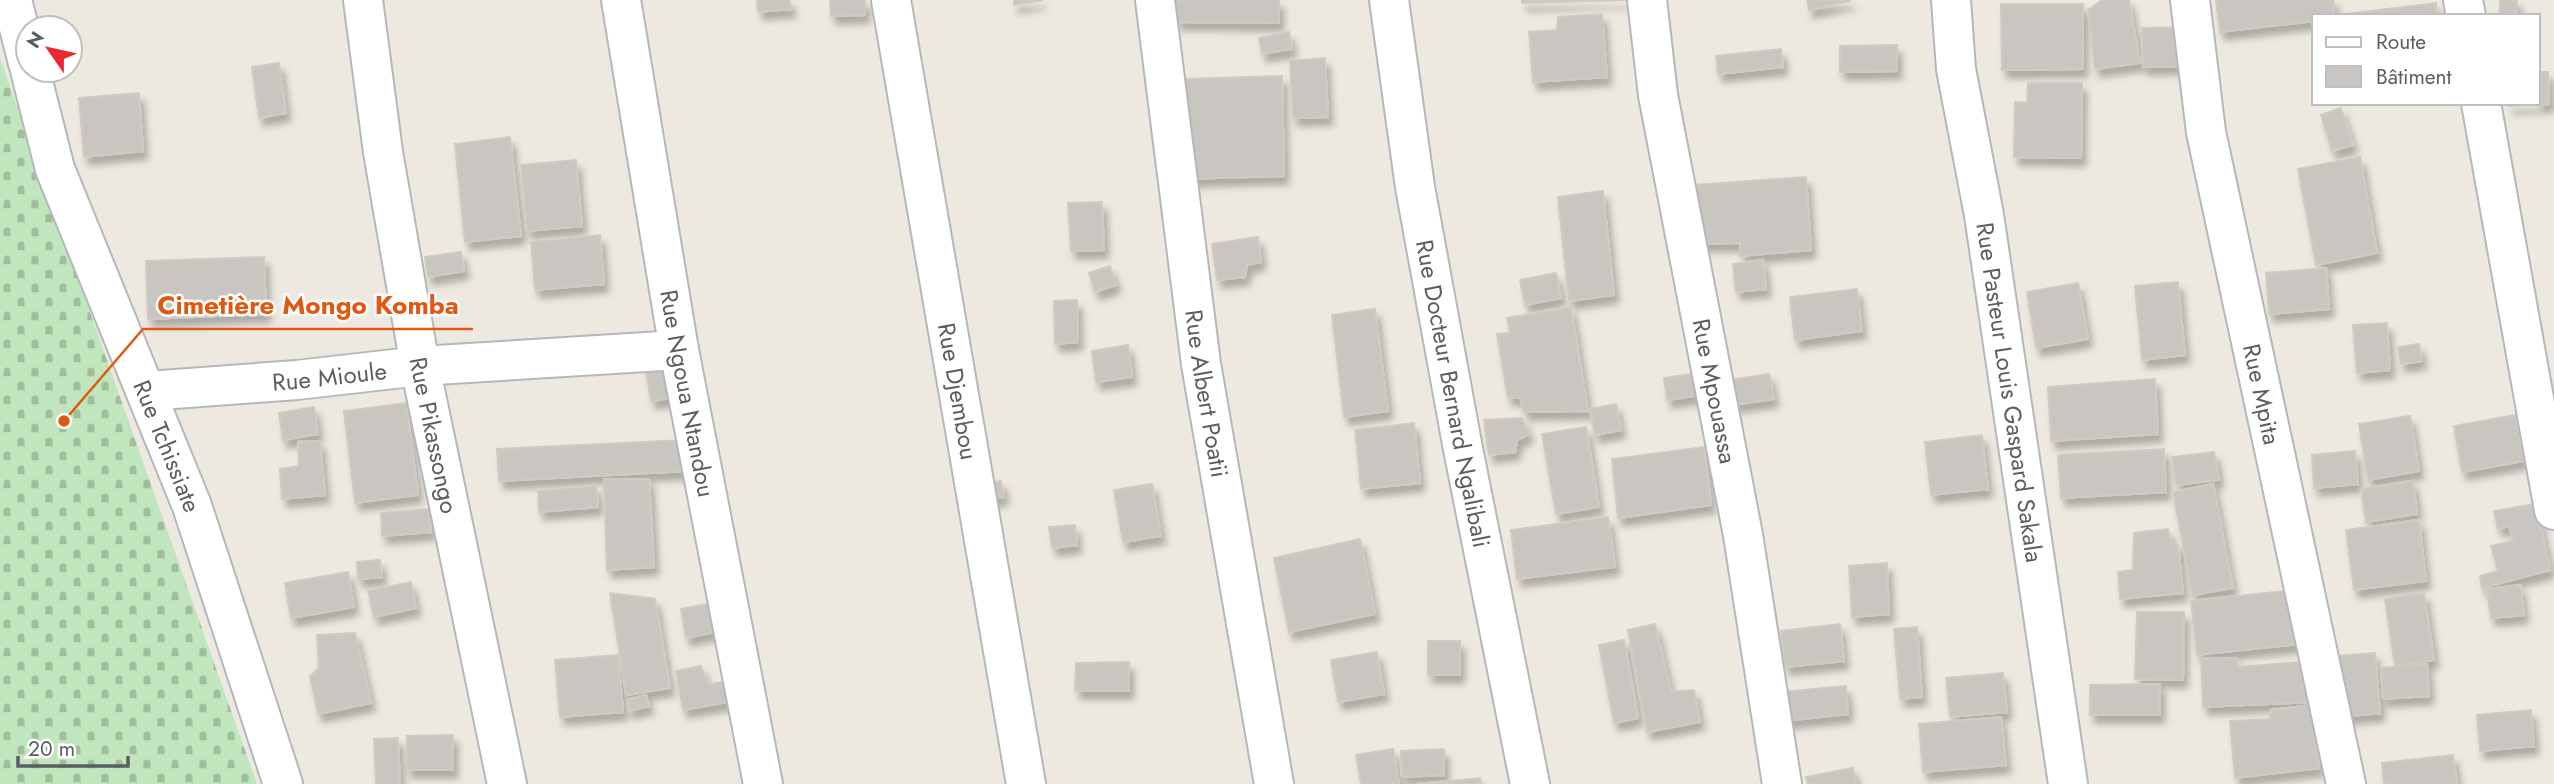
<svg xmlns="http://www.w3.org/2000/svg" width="2554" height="784" viewBox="0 0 2554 784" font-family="Jost,sans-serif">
<defs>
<pattern id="cemetery-stones" width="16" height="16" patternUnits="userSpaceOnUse" patternTransform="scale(1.75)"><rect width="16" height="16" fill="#c1e5bc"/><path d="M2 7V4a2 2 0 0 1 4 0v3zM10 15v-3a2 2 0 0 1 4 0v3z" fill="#a0bd9c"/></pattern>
<filter id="shadow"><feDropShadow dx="4.5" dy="8" stdDeviation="3.5" flood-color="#0004"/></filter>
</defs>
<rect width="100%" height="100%" fill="#ede9e1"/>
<polygon fill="url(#cemetery-stones)" points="0,58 257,784 0,784"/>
<g fill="#c9c5c0" stroke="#d1cabf" stroke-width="2" filter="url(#shadow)">
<polygon points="757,0 790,0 791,9 758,12"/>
<polygon points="830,0 865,0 865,15 831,16"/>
<polygon points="1014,0 1043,0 1014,5"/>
<polygon points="1176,0 1279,0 1279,23 1176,22"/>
<polygon points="1522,0 1628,0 1522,3"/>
<polygon points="1807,0 1850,0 1850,1 1809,10"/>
<polygon points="2102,0 2129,0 2140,63 2095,69 2088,10"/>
<polygon points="2216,0 2334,0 2333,16 2314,16 2314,21 2220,32"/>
<rect x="2500" y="0" width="17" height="16"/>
<polygon points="2436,3 2437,16 2338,16 2338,15"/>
<polygon points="2001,4 2083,4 2083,69 2002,70"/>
<polygon points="1602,14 1607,77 1533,82 1529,32 1557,30 1558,17"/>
<polygon points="2184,27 2185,66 2143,67 2142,28"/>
<polygon points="1289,32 1292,49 1262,54 1259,38"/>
<polygon points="1897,45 1897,71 1840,72 1840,46"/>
<polygon points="1781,49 1783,67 1718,74 1716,56"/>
<polygon points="1325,58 1328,117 1293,118 1290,61"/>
<polygon points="279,63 286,113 259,118 252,67"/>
<polygon points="2538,72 2548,72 2549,104 2509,106 2509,103 2538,103"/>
<polygon points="1282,76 1284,176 1186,179 1184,79"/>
<polygon points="2028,83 2082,83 2081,158 2014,157 2015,102 2027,103"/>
<polygon points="139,93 143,151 84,157 79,98"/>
<polygon points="2341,108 2353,145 2332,151 2321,115"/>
<polygon points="510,137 521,236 465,242 455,144"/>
<polygon points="2360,157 2377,253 2316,265 2298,169"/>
<polygon points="576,160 582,226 527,231 521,165"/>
<polygon points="1806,177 1811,250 1740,256 1740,243 1697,244 1694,185"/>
<polygon points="1603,191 1614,295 1569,301 1558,197"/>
<polygon points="1102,202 1104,250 1071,251 1068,203"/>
<polygon points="600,235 604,284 535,290 531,242"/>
<polygon points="1258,237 1261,262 1247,265 1245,277 1217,280 1212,244"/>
<polygon points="461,252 464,271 428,277 425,257"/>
<polygon points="264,257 266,314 148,319 146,261"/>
<polygon points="1763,260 1766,289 1736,292 1733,264"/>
<polygon points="1110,266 1116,285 1095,292 1089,273"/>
<polygon points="2326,268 2329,309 2269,314 2266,273"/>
<polygon points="1556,273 1561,298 1525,305 1520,280"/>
<polygon points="2178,282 2185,355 2142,360 2135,286"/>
<polygon points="2078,283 2088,339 2036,348 2027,292"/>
<polygon points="1857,289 1862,331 1795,340 1790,297"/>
<polygon points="1077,300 1078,342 1055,344 1054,301"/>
<polygon points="1571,307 1588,411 1524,412 1520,397 1508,398 1497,334 1510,333 1507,318"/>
<polygon points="1375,309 1388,411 1344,417 1332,315"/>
<polygon points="2387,323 2390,370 2357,373 2353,325"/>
<polygon points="2419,344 2422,361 2401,364 2398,347"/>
<polygon points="1128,345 1132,377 1096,382 1092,351"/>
<polygon points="667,368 672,398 651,401 646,372"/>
<polygon points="1698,373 1701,395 1667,400 1664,378"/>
<polygon points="1769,374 1774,399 1733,405 1729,380"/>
<polygon points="2155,379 2158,434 2051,441 2048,387"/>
<polygon points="406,403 418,495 355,503 344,411"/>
<polygon points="1616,404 1621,430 1595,435 1590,409"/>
<polygon points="314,407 318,434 283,440 279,413"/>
<polygon points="2516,415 2524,461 2462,472 2454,426"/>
<polygon points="2410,416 2419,471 2368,480 2359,424"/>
<polygon points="1522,418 1529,434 1517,440 1515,452 1489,455 1484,420"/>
<polygon points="1414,423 1420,483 1361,489 1355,430"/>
<polygon points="1586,427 1599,507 1556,514 1542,434"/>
<polygon points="1982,435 1988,489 1931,495 1925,442"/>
<polygon points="684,440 686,471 499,481 497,449"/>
<polygon points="320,441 325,495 282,499 280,469 299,466 298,442"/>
<polygon points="1704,447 1711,505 1618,518 1612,459"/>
<polygon points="2164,449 2166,492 2061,498 2058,455"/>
<polygon points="2355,451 2358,484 2314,488 2312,455"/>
<polygon points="2214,452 2219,480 2176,485 2172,457"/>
<polygon points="604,479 649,479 654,567 607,570"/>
<polygon points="1001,481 1004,497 988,500 984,484"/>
<polygon points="2413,481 2417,514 2366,522 2361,489"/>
<polygon points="1152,484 1161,536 1123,542 1114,490"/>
<polygon points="2213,484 2233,588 2192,595 2173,492"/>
<polygon points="596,486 598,507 539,512 538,491"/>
<polygon points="2536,504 2550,570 2482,588 2480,576 2498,571 2491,546 2513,541 2509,526 2498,529 2494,511"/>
<polygon points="429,509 431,532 382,536 381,513"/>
<polygon points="1608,517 1615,567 1517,579 1511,530"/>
<polygon points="2419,520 2426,581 2354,590 2346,530"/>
<polygon points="1075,525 1077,545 1052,548 1049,527"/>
<polygon points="2168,529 2171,543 2178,544 2183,593 2120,599 2118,572 2133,570 2134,533"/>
<polygon points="1360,539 1375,614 1289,632 1274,558"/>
<polygon points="380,560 382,577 358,579 357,562"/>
<polygon points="1887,563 1889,614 1852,617 1849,566"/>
<polygon points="348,572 354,607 291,618 285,583"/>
<polygon points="411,582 416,608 374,617 368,591"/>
<polygon points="2520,585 2524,615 2491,618 2487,589"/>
<polygon points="2294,590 2299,644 2197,655 2191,601"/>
<polygon points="610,593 655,599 670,688 626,695"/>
<polygon points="2424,593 2434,660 2395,666 2385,599"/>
<polygon points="718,602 724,630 686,638 681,609"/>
<polygon points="2137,612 2184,612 2183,680 2135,679"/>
<polygon points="1655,624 1671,692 1694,690 1700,722 1647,732 1628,630"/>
<polygon points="1840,624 1844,661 1785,667 1781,631"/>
<polygon points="1917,627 1922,697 1900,699 1894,629"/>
<polygon points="355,633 371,703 318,714 310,676 319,668 317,635"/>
<polygon points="1624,640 1638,718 1614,723 1599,645"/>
<rect x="1428" y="641" width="32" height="34"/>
<polygon points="1377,652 1384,694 1338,702 1331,660"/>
<polygon points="2375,653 2380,713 2342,717 2337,656"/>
<polygon points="618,655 623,712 560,717 555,660"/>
<polygon points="2236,658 2238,667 2311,661 2313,702 2203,707 2201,659"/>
<polygon points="1129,662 1129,691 1075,691 1076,663"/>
<polygon points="2427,664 2429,696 2383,699 2381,668"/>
<polygon points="701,666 708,685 735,679 739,700 683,710 676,671"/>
<polygon points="2003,673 2007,712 1950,717 1946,678"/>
<polygon points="2160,684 2160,715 2090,715 2090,685"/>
<polygon points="1846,686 1848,714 1785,721 1782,692"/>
<polygon points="646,695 649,706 629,711 627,700"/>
<polygon points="2312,705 2319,768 2235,778 2230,721 2270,719 2271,710"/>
<polygon points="2531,710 2534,746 2480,751 2477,715"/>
<polygon points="2001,717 2006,765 1923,772 1919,724"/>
<polygon points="453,735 453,770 407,770 407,736"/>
<polygon points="398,738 400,784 376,784 374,739"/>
<polygon points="1393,749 1399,784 1361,784 1356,755"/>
<polygon points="1444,749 1444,775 1402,777 1401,751"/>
<polygon points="2453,755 2457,784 2384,784 2382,763"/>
<polygon points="1853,768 1856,784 1808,784 1806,777"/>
<polygon points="1480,778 1481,784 1417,784"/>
</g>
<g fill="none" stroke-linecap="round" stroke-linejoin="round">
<g stroke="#b4b8bc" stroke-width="42">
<g id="minor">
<polyline points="12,0 28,63"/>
<path id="s1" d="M 363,0 L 383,152 L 420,366 L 507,784"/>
<path id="s2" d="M 621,0 L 679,350 L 763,784"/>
<path id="s3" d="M 891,0 L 1026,784"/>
<path id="s4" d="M 1155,0 L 1201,364 L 1274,784"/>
<path id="s5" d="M 1389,0 L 1415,187 L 1463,449 L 1530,784"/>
<path id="s6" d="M 1647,0 L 1658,95 L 1743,535 L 1782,784"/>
<path id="s7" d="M 1951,0 L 1956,69 L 1984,215 L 2068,784"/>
<path id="s8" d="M 2190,0 L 2206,132 L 2346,784"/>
<polyline points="2463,0 2466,16"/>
<path id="s9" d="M 30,70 L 55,169 L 192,506 L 283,784"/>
<polyline points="2481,103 2554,510"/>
<path id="s10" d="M 148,391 L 297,380 L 420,366 L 679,350"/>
</g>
</g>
<use href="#minor" stroke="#fff" stroke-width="38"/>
</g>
<g text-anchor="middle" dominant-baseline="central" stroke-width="5" stroke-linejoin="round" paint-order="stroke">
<g font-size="24" fill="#595e62" stroke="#fff">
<text stroke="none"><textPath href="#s10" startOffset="182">Rue Mioule</textPath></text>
<text stroke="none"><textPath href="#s3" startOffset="397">Rue Djembou</textPath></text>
<text stroke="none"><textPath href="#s6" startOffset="397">Rue Mpouassa</textPath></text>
<text stroke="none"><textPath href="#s7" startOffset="397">Rue Pasteur Louis Gaspard Sakala</textPath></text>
<text stroke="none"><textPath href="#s2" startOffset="399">Rue Ngoua Ntandou</textPath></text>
<text stroke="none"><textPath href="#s4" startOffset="397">Rue Albert Poatii</textPath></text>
<text stroke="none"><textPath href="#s5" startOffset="399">Rue Docteur Bernard Ngalibali</textPath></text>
<text stroke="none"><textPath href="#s8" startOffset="401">Rue Mpita</textPath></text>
<text stroke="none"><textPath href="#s1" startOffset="441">Rue Pikassongo</textPath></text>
<text stroke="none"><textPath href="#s9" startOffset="401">Rue Tchissiate</textPath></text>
</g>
</g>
<path fill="none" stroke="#e15910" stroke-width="2.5" d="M64 421L143 329H473"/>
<circle fill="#e15910" stroke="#fff" stroke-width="2.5" cx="64" cy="421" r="7"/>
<g font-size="26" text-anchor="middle" font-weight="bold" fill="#e15910" stroke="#fff" stroke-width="5" stroke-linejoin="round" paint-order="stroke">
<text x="308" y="314">Cimetière Mongo Komba</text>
</g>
<rect x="2312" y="14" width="228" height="91" fill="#ffffff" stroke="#bdbfc0" stroke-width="2"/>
<rect x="2326" y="37" width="35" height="10" fill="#ffffff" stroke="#bdbfc0" stroke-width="2"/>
<text x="2376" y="49" font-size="21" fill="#595e62">Route</text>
<rect x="2326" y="66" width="35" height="21" fill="#c9c5c0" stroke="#bdbfc0" stroke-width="2"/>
<text x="2376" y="84" font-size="21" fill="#595e62">Bâtiment</text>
<g transform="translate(49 49) rotate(304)"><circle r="33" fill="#ffffff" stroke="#bdbfc0" stroke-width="2"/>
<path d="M0-5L12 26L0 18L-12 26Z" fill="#eb282f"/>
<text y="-10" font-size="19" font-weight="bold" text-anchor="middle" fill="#595e62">N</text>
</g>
<path d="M18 756v10h110v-10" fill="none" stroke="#595e62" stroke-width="3.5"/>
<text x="28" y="756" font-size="21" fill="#595e62" stroke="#ffffff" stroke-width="5" paint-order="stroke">20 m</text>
</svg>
